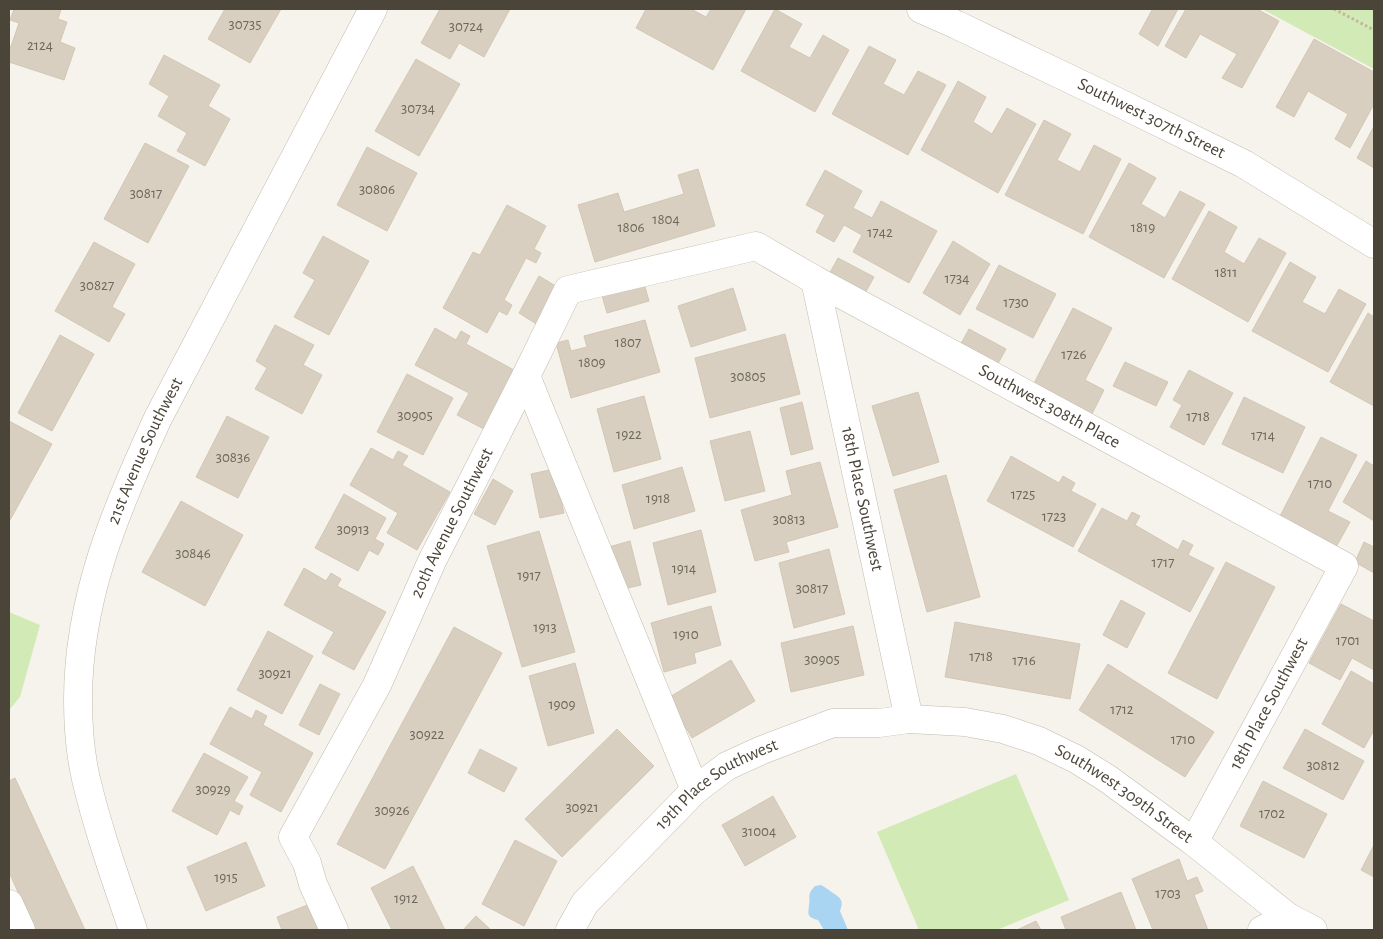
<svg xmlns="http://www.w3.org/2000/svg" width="1383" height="939" viewBox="0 0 1383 939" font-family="'Alegreya Sans',sans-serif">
<rect width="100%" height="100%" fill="#f6f3ec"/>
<g fill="#d2eab5">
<polygon points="1262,9 1374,9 1374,69"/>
<polygon points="9,612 40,625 20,697 9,710"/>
<polygon points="1016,774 1069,900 997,930 919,930 877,832"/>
</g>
<path fill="#a9d4f2" d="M 821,885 C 826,888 829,890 833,893 C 841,898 844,901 840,911 L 848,930 L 824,930 L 818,920 C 807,917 808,915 809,905 C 811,895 806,896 815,886 Z"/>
<g fill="#d8cfc1" stroke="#d3c7b4">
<polygon points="14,9 61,9 58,19 67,22 60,42 75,48 64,80 9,62 9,52 19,23 10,20"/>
<polygon points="225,9 281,9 250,63 208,39"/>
<polygon points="440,9 510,9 484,57 459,43 450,59 421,43"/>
<polygon points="646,9 691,9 706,17 711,9 746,9 713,70 636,28"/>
<polygon points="775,9 802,24 789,47 810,58 823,35 849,50 815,112 741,71"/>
<polygon points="1150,9 1178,9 1158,46 1139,34 1152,10"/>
<polygon points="1186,9 1257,9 1279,21 1242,88 1222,78 1237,54 1200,34 1186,58 1165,46"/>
<polygon points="1314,39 1374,72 1374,104 1350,148 1335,139 1348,114 1308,91 1294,117 1276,107"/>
<polygon points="869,46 896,60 883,84 904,95 918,71 946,85 908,155 832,114"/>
<polygon points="164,55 220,85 208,106 230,119 205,166 177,151 187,133 158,116 169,96 149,84"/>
<polygon points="416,59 460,84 419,156 375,131"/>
<polygon points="958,81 986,97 973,122 992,134 1007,108 1036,124 998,193 921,150"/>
<polygon points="1044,120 1071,134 1057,160 1080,172 1094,145 1121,159 1083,234 1005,195"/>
<polygon points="1374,126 1374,168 1357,158"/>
<polygon points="145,143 189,166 148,243 104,219"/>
<polygon points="367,147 417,173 387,231 337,205"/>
<polygon points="1129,163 1156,178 1141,204 1165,218 1180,191 1205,204 1164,278 1089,237"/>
<polygon points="698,169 715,226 595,262 578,205 618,193 624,212 684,194 678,175"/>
<polygon points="825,170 862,191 853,208 872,218 881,201 937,231 909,283 853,252 862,235 844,225 834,242 816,232 825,215 806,205"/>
<polygon points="507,205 546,226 534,249 541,253 536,263 526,258 504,300 512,305 507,315 499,311 487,333 443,308 473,252 480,255"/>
<polygon points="1209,211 1237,227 1224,252 1244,264 1259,238 1286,253 1248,322 1172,279"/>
<polygon points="323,236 369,261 329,335 294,317 315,280 303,273"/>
<polygon points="953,241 990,264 960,315 923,293"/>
<polygon points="94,242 135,264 112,307 125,314 109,342 55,311"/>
<polygon points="838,258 874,277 863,297 827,278"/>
<polygon points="1290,262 1316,277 1302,302 1325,314 1339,289 1366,304 1328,372 1252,331"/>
<polygon points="999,265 1056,294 1033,338 976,309"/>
<polygon points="539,276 559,288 538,325 519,313"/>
<polygon points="643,280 649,301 607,313 601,292"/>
<polygon points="733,288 746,330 691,347 678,306"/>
<polygon points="1073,308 1112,328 1085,380 1104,390 1091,416 1032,387"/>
<polygon points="1368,313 1374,317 1374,406 1330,382"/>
<polygon points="645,320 660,372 571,398 556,343 568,340 571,351 587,347 584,336"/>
<polygon points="275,325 314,345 303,365 322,375 302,414 255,389 267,368 256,361"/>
<polygon points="435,328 456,340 461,331 470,336 466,344 514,370 484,429 457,415 469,393 415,365"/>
<polygon points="969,329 1006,349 995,369 958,349"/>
<polygon points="785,334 800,394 710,418 695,358"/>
<polygon points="60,335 94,354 52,431 18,413"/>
<polygon points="1125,362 1168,382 1156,406 1113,386"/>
<polygon points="1189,370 1233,393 1204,445 1170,427 1182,405 1173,400"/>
<polygon points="407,374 453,398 423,455 377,432"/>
<polygon points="918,392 939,462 893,476 872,406"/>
<polygon points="644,396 661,459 614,472 597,409"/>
<polygon points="1244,397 1305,427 1283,473 1222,444"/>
<polygon points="802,402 813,449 791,455 780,408"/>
<polygon points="227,416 269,437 238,498 196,477"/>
<polygon points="9,421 52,444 9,522"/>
<polygon points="750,431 765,491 725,501 710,441"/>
<polygon points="1321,437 1357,455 1328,511 1350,522 1335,549 1278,520"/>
<polygon points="371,448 393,460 398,451 408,456 402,465 450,492 417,550 387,533 398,513 350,485"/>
<polygon points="1011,456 1059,483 1063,476 1075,483 1071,491 1096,504 1073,547 987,501"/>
<polygon points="1366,461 1374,466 1374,521 1343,502"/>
<polygon points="820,462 838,527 786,542 789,552 755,561 741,510 792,495 786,471"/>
<polygon points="682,467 695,511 634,529 622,485"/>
<polygon points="554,469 564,513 540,518 531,474"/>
<polygon points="946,475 980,597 927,612 894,490"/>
<polygon points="493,479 513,491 495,525 474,514"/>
<polygon points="344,494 386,518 375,539 384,544 378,555 369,550 358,571 315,548"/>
<polygon points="181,501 243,535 205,606 142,572"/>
<polygon points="1102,508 1127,521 1132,512 1140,516 1135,525 1178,550 1183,540 1193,545 1188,555 1214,568 1190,612 1078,551"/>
<polygon points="701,530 716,592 668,605 653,543"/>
<polygon points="539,531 575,652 522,667 487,546"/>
<polygon points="630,541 641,585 619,590 609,547"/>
<polygon points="1364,542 1374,547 1374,573 1355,562"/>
<polygon points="829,549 845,614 794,628 779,563"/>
<polygon points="1226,562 1275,587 1217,699 1168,673"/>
<polygon points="304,568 326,581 331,573 341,579 337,586 386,612 354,670 322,653 334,632 284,605"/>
<polygon points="1121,600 1145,613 1127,648 1103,635"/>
<polygon points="1341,604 1374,621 1374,670 1352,658 1340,680 1309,663"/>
<polygon points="711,606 721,645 694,653 696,663 664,672 651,623"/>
<polygon points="955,622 1080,644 1070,699 945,677"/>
<polygon points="853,626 864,675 791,692 781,643"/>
<polygon points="454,627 502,653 385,869 337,844"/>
<polygon points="268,631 313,656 282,714 237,690"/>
<polygon points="731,660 755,701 692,738 668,698"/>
<polygon points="575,663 594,733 548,746 529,676"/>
<polygon points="1108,664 1214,732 1185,777 1079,710"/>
<polygon points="1351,671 1374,684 1374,730 1364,748 1322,724"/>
<polygon points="320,684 340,694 319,735 299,725"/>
<polygon points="230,707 252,719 256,710 267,716 263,725 313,753 281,812 250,795 262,772 210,744"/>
<polygon points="617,729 654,766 562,857 525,819"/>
<polygon points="1305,729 1364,761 1343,800 1283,768"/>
<polygon points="480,749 517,768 504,792 468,773"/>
<polygon points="204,753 248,777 234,801 243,806 239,815 230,810 217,835 172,811"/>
<polygon points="15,778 85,930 35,930 9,872 9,781"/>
<polygon points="1263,781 1327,814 1304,858 1240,826"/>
<polygon points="773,796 796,837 745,866 722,825"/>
<polygon points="515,840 557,861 524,926 482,904"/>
<polygon points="246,842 265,886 206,911 187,867"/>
<polygon points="1374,845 1374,877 1361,870"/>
<polygon points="1179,859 1187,881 1197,877 1203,891 1194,895 1208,930 1153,930 1132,879"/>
<polygon points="413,866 445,930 392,930 371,888"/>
<polygon points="1121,892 1136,930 1066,930 1061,917"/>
<polygon points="310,904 320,930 282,930 277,917"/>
<polygon points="476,916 491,930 463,930"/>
<polygon points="1036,921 1041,930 1017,930"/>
</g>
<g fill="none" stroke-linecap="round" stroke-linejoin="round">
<g stroke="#c2bbae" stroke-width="29">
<g id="minor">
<path id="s1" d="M 921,9 L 957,25 L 1095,91 L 1244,164 L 1374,244"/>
<path id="s2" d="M 815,280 L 909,719"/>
<polyline points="526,376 695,790"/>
<polyline points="9,904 21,930"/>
<path id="s3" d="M 133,930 C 116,880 98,830 86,779 C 80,753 78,726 78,700 C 78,598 116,509 158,418 L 373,9"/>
<path id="s4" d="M 334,930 L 313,884 L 307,863 L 293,837 L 377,685 L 432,561 L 526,376 L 568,290 L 756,246 L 815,280 L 1344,566 L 1194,842"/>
<path id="s5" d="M 570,930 L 585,903 L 695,790 L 727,766 L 762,750 L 833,723 L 879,723 L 909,719 L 965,722 L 1003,729 L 1039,741 L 1076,759 L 1108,779 L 1194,842 L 1288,917 L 1313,930"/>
<polyline points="1262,930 1288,917"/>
</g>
</g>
<polyline stroke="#c4b79f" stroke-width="3" stroke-dasharray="2.5 2.5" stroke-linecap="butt" points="1334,9 1374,30"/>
<use href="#minor" stroke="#fff" stroke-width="28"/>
</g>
<g text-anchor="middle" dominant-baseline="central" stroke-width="4.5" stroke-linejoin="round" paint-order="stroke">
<g font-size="15" fill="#6e675b">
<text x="245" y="24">30735</text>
<text x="466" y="26">30724</text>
<text x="40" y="45">2124</text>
<text x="418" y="108">30734</text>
<text x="377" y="189">30806</text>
<text x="146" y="193">30817</text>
<text x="666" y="219">1804</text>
<text x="631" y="227">1806</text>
<text x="1143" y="227">1819</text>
<text x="880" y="232">1742</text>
<text x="1226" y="272">1811</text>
<text x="957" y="278">1734</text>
<text x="97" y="285">30827</text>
<text x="1016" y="302">1730</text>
<text x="628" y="342">1807</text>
<text x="1074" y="354">1726</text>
<text x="592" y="362">1809</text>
<text x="748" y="376">30805</text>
<text x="415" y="415">30905</text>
<text x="1198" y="416">1718</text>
<text x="629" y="434">1922</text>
<text x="1263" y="435">1714</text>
<text x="233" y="457">30836</text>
<text x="1320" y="483">1710</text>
<text x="1023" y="494">1725</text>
<text x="658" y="498">1918</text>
<text x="1054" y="516">1723</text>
<text x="789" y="519">30813</text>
<text x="353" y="529">30913</text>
<text x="193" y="553">30846</text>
<text x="1163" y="562">1717</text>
<text x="684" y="568">1914</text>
<text x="529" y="575">1917</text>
<text x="812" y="588">30817</text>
<text x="545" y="627">1913</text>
<text x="686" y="634">1910</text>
<text x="1348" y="640">1701</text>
<text x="981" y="656">1718</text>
<text x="822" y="659">30905</text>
<text x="1024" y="660">1716</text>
<text x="275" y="673">30921</text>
<text x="562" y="704">1909</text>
<text x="1122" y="709">1712</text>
<text x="427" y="734">30922</text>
<text x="1183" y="739">1710</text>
<text x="1323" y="765">30812</text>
<text x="213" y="789">30929</text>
<text x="582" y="807">30921</text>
<text x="392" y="810">30926</text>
<text x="1272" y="813">1702</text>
<text x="759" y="831">31004</text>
<text x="226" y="877">1915</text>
<text x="1168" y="893">1703</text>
<text x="406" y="898">1912</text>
</g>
<g font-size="18" fill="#4b4439" stroke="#fff">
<text stroke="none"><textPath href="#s1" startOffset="255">Southwest 307th Street</textPath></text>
<text stroke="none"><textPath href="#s4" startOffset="1242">Southwest 308th Place</textPath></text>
<text stroke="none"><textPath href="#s3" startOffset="498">21st Avenue Southwest</textPath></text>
<text stroke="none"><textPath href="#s2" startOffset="224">18th Place Southwest</textPath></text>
<text stroke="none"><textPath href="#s4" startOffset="454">20th Avenue Southwest</textPath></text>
<text transform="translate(1269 704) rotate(-62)">18th Place Southwest</text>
<text stroke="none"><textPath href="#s5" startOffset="210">19th Place Southwest</textPath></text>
<text stroke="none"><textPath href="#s5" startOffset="652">Southwest 309th Street</textPath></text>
</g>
</g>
<rect width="1383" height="939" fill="none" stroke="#4b4439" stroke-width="20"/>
</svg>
